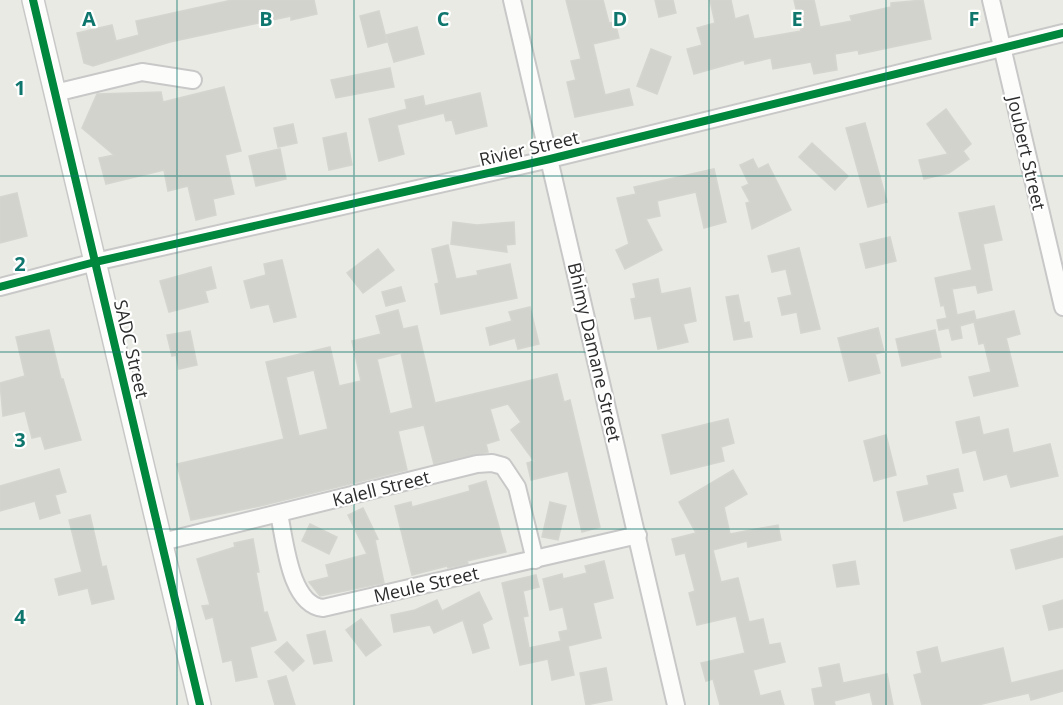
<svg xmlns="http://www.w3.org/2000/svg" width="1063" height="705" viewBox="0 0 1063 705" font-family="'Open Sans',sans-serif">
<rect width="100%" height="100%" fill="#eaeae4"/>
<g fill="#d3d3ce" stroke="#d5d5d0" stroke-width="1.5" fill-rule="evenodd">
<polygon points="232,0 314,0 317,14 291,20 291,16 170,42 93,66 84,63 77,33 112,25 116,41 139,35 136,21"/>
<polygon points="566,0 603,0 609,23 615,22 619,38 593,44 605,95 629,89 633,105 575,117 567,82 576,80 571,61 581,59"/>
<polygon points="655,0 673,0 676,13 659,17"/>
<polygon points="710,0 731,0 735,19 748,15 754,39 801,31 794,0 814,0 820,27 852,21 850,16 891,7 891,3 923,0 931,39 859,54 858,50 835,54 837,70 814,74 811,62 773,69 771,58 745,64 744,60 694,74 687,49 702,45 697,28 715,23"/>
<polygon points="379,11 387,42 368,47 360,16"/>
<polygon points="417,27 424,54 394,62 386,35"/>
<polygon points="651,49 671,57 657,94 637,86"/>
<polygon points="390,68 394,87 336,98 331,80"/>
<polygon points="224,87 241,151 225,155 234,194 213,199 216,215 196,220 188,186 168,191 164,170 106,184 99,158 114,155 82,128 97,94 161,92 163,102"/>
<polygon points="480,93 487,126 456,134 452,120 446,121 444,113 397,125 404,154 379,161 369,119 407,109 405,100 423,96 425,106"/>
<polygon points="946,109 971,144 963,151 969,159 949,173 924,179 919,160 948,154 927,124"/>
<polygon points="865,123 887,202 868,207 846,128"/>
<polygon points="293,124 297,143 278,147 274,128"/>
<polygon points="346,133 352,165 329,170 323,138"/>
<polygon points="812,143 848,176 835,190 799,157"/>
<polygon points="280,149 286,179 256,186 249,156"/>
<polygon points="753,159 758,169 768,164 791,210 752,229 746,203 750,202 742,187 749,184 740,165"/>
<polygon points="714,169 726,222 704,228 696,192 657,201 660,216 646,219 662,250 625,269 616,250 629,244 617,198 636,194 634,187"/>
<polygon points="17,193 27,236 0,243 0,197"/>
<polygon points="994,206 1002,240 983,244 992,290 978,293 976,285 952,289 957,315 974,311 976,320 1014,311 1020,334 1006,338 1018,386 974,396 969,377 991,372 984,343 979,344 974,322 960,326 962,338 952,340 949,328 939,330 937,320 947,318 944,305 941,306 935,278 972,270 959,213"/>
<polygon points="453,222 477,225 514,222 515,244 506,245 507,252 451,244"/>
<polygon points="890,237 896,261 866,268 860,244"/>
<polygon points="448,245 456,279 478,275 477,271 510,264 517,298 441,314 435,284 439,283 432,249"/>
<polygon points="799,248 820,329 801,333 797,312 782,315 778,298 792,295 786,269 772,272 768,256"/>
<polygon points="378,249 394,270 363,293 347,273"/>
<polygon points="282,260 296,317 274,322 269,304 251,308 244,281 266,275 264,264"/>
<polygon points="211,267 216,288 205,291 208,302 169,312 160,281"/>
<polygon points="658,279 661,294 690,288 696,321 683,324 688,342 658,349 651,316 635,319 631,299 636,298 633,284"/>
<polygon points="401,287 405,301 386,306 382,292"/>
<polygon points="738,295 744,323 749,322 752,337 734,340 726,297"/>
<polygon points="530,307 539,344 518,349 515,338 490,345 486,328 512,321 509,312"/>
<path d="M 398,310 L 403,329 L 417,326 L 435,403 L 557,374 L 564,402 L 570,400 L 600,527 L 582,532 L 568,471 L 531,480 L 527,463 L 534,461 L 511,430 L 521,422 L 508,404 L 490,409 L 499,440 L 486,444 L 488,452 L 434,464 L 424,425 L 398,431 L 407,470 L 260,506 L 191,520 L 177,464 L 284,439 L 266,362 L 330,347 L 339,386 L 361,381 L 352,341 L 381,334 L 376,316 ZM 401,353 L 413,408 L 390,414 L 377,359 ZM 314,370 L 328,429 L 299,436 L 286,377 Z"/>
<polygon points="878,328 884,352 875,354 880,373 849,381 838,338"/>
<polygon points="49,330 61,379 63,379 81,440 45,449 41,436 32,438 25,411 3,416 0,383 25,376 16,337"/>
<polygon points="935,330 941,357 902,366 896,339"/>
<polygon points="190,331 197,365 179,369 176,355 172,356 167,335"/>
<polygon points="979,417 983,435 1008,429 1013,453 1050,444 1058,476 1011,487 1007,474 984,480 976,450 963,453 956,422"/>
<polygon points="728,419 734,443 721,447 724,461 671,474 662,435"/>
<polygon points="886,435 896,475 874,481 864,441"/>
<polygon points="59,469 66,492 55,495 60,513 40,519 35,501 0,511 0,486"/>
<polygon points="958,469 963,491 952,493 956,508 904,521 897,492 929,485 927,476"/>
<polygon points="733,470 747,494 724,507 730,534 778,525 781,540 748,547 747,541 713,550 721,582 738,578 749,622 763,619 769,645 780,643 785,662 753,670 760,696 780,691 784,705 720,705 713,679 706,681 701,663 745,653 736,616 697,625 689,593 695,591 685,553 676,555 672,539 696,533 679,502"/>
<polygon points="486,481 506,552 467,561 468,564 448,568 447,566 412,575 395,506 411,502 412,507 470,491 469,486"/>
<polygon points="550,502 566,506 558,540 542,537"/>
<polygon points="363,508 378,539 375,540 384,583 320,596 309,582 329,577 326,565 367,554 348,515"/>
<polygon points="90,515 102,567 106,566 114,599 92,604 88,588 59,595 55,579 82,572 69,520"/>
<polygon points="310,524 337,537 329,554 302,541"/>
<polygon points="1063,536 1063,557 1016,569 1011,550"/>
<polygon points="253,539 259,572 256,572 264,613 267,612 276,640 250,647 257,677 236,681 232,660 223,662 213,617 206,619 202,606 210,605 197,559 235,547 234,543"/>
<polygon points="604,561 613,598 593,603 601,638 568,646 574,675 552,680 548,659 520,665 502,583 536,575 539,587 523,591 528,616 523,617 529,648 561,641 559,632 568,630 563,607 550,610 543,579 562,574 563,579 587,573 585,566"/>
<polygon points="855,561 859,584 837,587 833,565"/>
<polygon points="479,592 492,619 482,624 489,648 473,653 463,620 434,633 430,625 394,632 391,615 415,610 437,600 442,611"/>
<polygon points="1063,600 1063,627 1049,630 1043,606"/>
<polygon points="361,619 381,645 366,656 346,630"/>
<polygon points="325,631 332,661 314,664 307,635"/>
<polygon points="287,642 304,661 293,671 275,652"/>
<polygon points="937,647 941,663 1003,648 1011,683 1063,670 1063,691 1031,700 1029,693 978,705 922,705 914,675 922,673 917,652"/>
<polygon points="839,664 843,683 887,674 893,705 873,705 870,692 834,701 835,705 815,705 812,689 823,687 819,668"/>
<polygon points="606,668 612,700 586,705 580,673"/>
<polygon points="286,676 295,705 275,705 268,681"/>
</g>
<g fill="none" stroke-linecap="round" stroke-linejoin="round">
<g stroke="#c8c8c8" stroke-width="20">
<g id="minor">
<polyline points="512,0 676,705"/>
<polyline points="991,0 1063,307"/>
<polyline points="55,93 142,72 193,80"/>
<polyline points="0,287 95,262 550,159 1063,33"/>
<path d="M 279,514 C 285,541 290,605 323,608 L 638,535"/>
<polyline points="162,542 477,464 492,463 503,466 517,487 535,560"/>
</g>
</g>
<g stroke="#c8c8c8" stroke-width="24">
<polyline id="tertiary" points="33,0 200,705"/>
</g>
<use href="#minor" stroke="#fcfcfb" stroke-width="16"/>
<use href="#tertiary" stroke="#fcfcfb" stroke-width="21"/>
<g stroke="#fff" stroke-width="11">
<g id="cycleway">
<polyline points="33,0 200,705"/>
<polyline points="0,287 95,262 550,159 1063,33"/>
</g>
</g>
<use href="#cycleway" stroke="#00873e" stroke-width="8"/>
</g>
<path fill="none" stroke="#0f766e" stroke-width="1.5" stroke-opacity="0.55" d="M 177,0 L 177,705M 354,0 L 354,705M 532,0 L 532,705M 709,0 L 709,705M 886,0 L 886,705M 0,176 L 1063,176M 0,352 L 1063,352M 0,529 L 1063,529"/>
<g text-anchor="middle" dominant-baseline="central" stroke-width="4.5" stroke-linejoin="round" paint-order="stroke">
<g font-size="18" fill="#2d2d2d" stroke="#fff">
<text transform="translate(529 148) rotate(-13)">Rivier Street</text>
<text transform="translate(1027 153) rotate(77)">Joubert Street</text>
<text transform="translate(132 349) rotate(77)">SADC Street</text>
<text transform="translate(595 352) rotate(77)">Bhimy Damane Street</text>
<text transform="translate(381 488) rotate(-14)">Kalell Street</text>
<text transform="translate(426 584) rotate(-13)">Meule Street</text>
</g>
</g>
<g font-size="20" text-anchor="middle" font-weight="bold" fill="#0f766e" stroke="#fff" stroke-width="4.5" stroke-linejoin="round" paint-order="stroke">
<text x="89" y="26">A</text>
<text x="266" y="26">B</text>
<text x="443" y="26">C</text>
<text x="620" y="26">D</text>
<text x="797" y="26">E</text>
<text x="974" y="26">F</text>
<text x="20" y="95">1</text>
<text x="20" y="271">2</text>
<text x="20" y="447">3</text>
<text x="20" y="624">4</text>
</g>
</svg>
